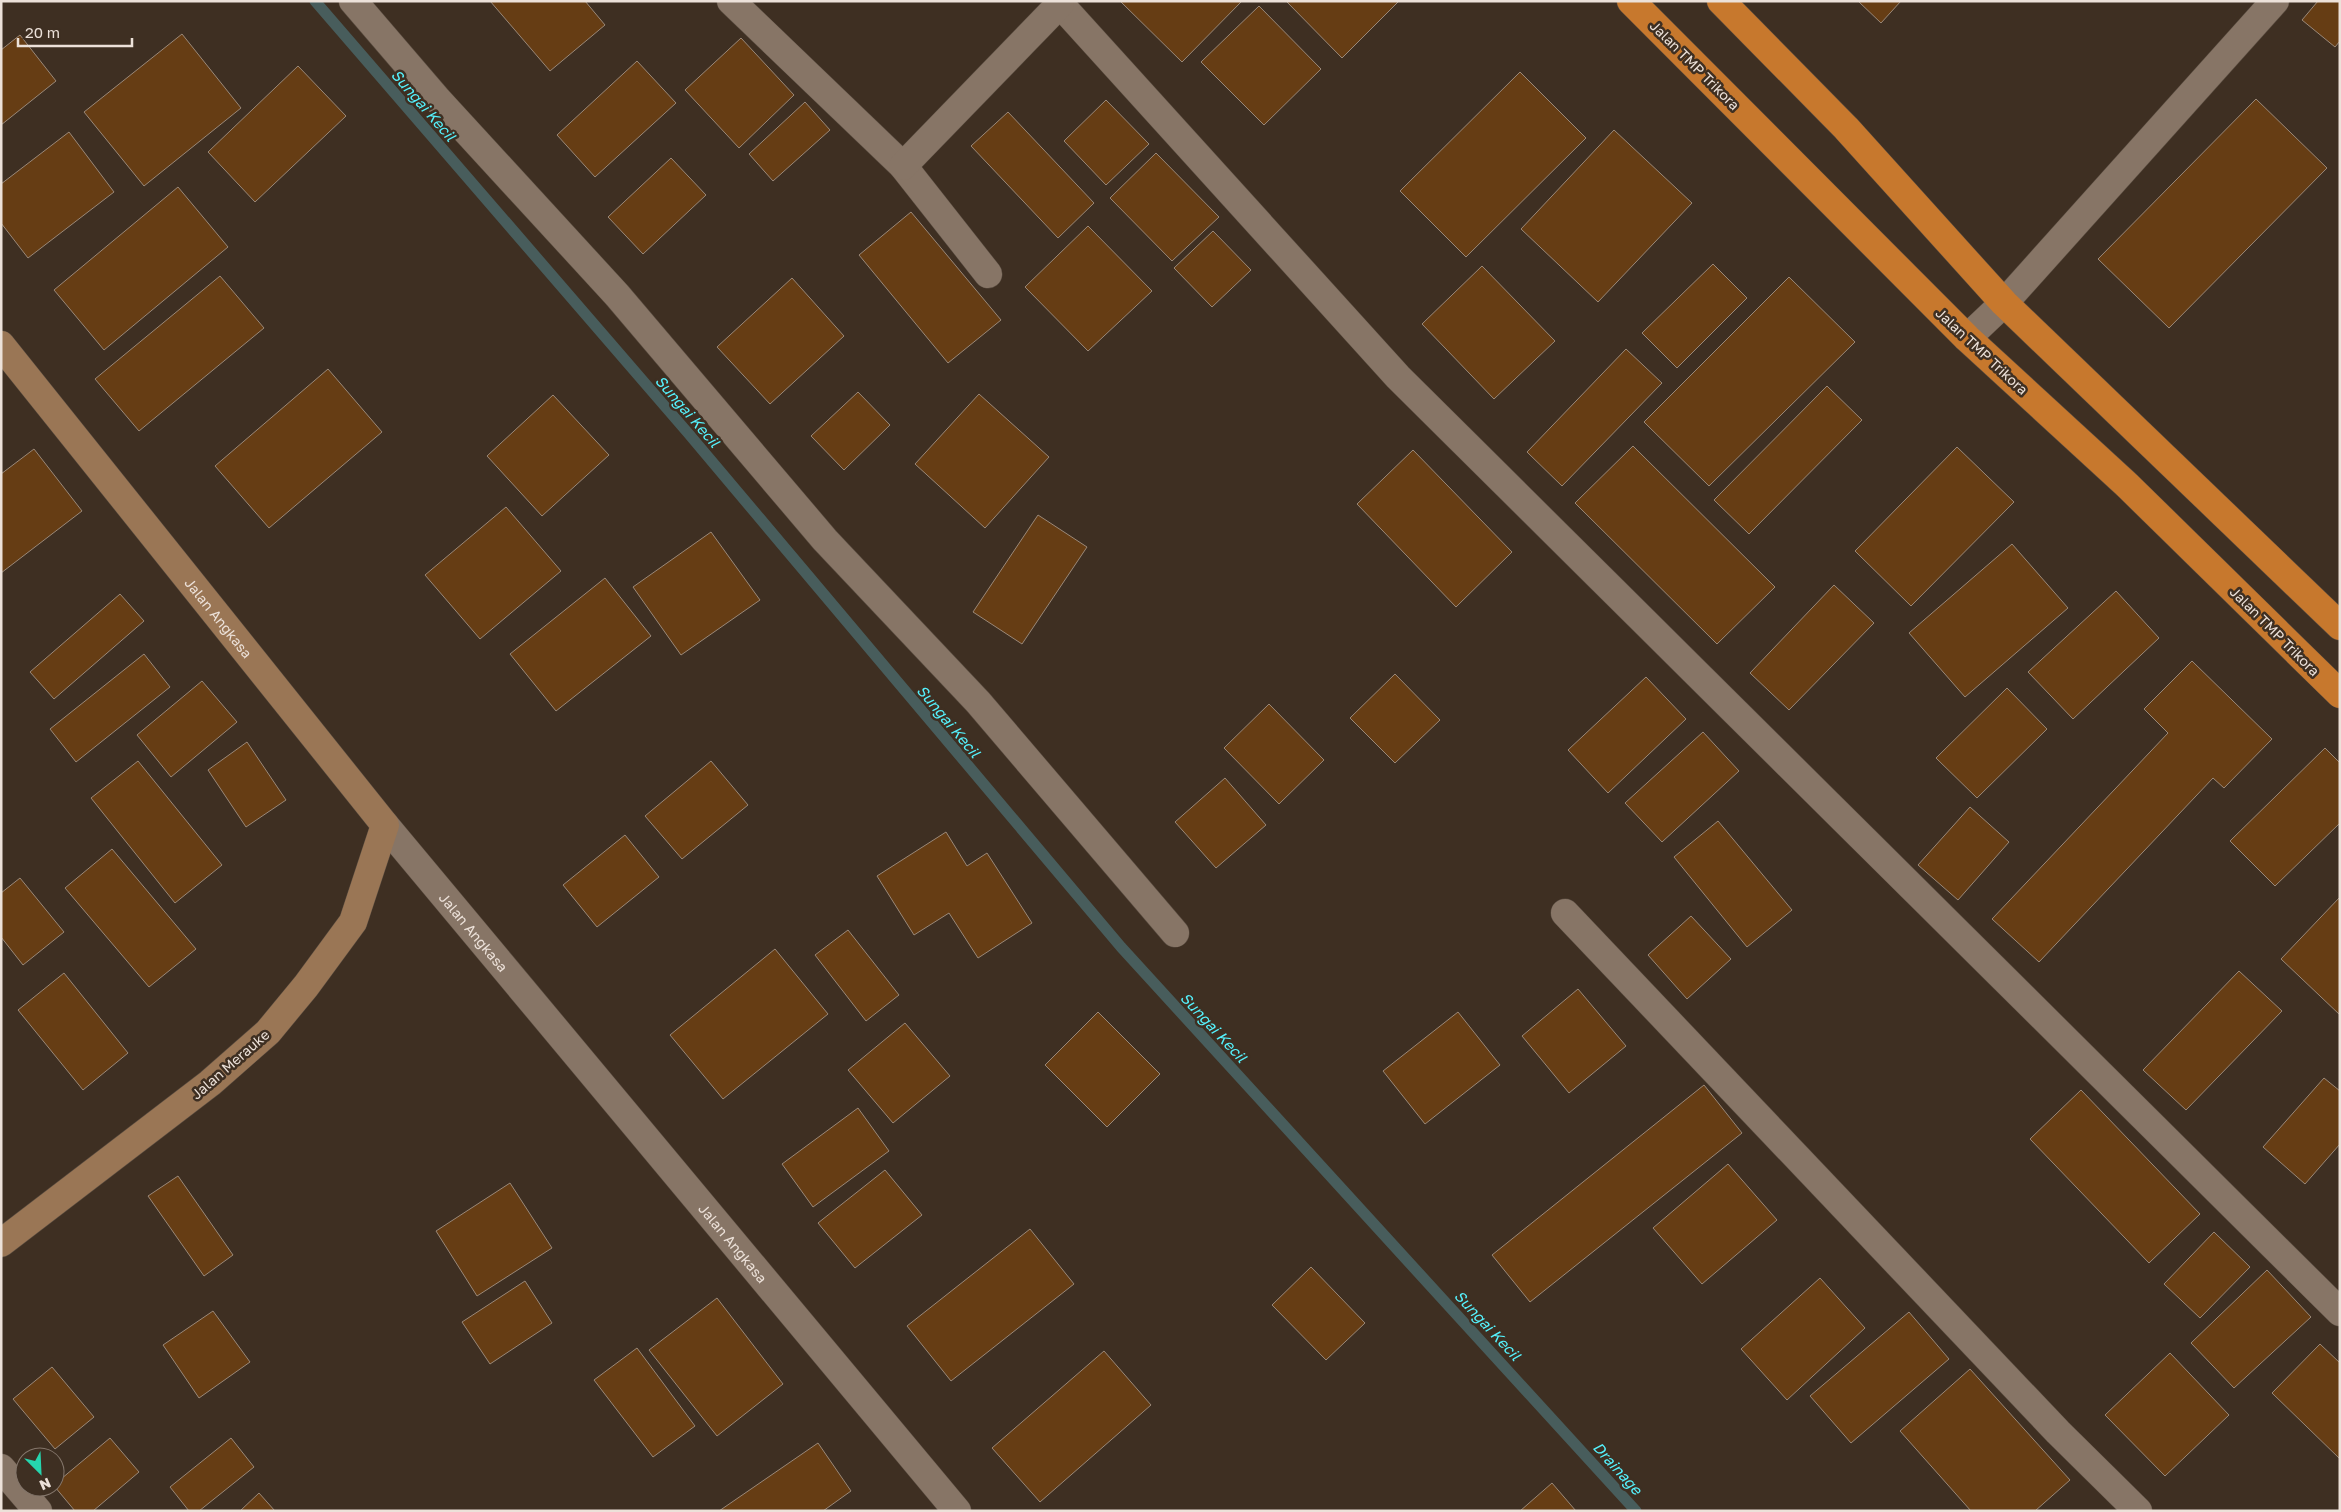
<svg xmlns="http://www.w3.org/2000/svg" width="2341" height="1512" viewBox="0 0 2341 1512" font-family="'Golos Text',sans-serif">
<rect width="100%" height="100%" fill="#3e2f22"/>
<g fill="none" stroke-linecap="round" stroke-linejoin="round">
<polyline stroke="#485d5c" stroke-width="11" points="315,1 688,433 1121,947 1636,1511"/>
</g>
<g fill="#663d14" stroke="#9a8878">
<polygon points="490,1 585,1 605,25 550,71"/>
<polygon points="1120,1 1242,1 1182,62"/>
<polygon points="1286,1 1399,1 1342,58"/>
<polygon points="1858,1 1901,1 1881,23"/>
<polygon points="2318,1 2340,1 2340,41 2335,47 2302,20"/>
<polygon points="1259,6 1321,69 1264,125 1201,62"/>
<polygon points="182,34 241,108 144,186 84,112"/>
<polygon points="20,35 56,81 1,125 1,50"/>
<polygon points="741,38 794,95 739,148 685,90"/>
<polygon points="637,61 676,103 595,177 557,135"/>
<polygon points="298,66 346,116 255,202 208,152"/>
<polygon points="1520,72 1586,138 1466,257 1400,191"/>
<polygon points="2256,99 2327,168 2169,328 2098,259"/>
<polygon points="1106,100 1149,144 1106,185 1064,141"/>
<polygon points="805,102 830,130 773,181 749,154"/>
<polygon points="1008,112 1094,203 1058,238 971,146"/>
<polygon points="1614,130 1692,203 1598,302 1521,229"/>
<polygon points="69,132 114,192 28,258 1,223 1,184"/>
<polygon points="1156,153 1219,217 1172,261 1110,198"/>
<polygon points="671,158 706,195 643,254 608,217"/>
<polygon points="178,187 228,247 104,350 54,290"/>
<polygon points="911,212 1001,320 948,363 859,255"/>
<polygon points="1088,226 1152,291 1088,351 1025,287"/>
<polygon points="1213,231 1251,270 1212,307 1174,268"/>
<polygon points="1713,264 1747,298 1677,368 1642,333"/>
<polygon points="1482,266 1555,341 1494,399 1422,324"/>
<polygon points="220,276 264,328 139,431 95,379"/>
<polygon points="1789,277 1855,342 1709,486 1644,422"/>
<polygon points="792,278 844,336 770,404 717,347"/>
<polygon points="1626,349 1662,383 1562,486 1527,452"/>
<polygon points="328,369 382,432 269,528 215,466"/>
<polygon points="1827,386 1862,420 1749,534 1714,500"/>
<polygon points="858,392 890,425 844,470 811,436"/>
<polygon points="979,394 1049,457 985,528 915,464"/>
<polygon points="553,395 609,455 542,516 487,456"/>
<polygon points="1633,446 1775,587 1717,644 1575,503"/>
<polygon points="1957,447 2014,502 1911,606 1855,551"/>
<polygon points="34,449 82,511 1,573 1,474"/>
<polygon points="1413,450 1512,552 1456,607 1357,504"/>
<polygon points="506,507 561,571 480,639 425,575"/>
<polygon points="1038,515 1087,547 1022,644 973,612"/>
<polygon points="711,532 760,600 681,655 633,587"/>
<polygon points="2012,544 2068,608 1965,697 1909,633"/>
<polygon points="605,578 651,636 556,711 510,654"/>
<polygon points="1834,585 1874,623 1789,710 1750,673"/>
<polygon points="2116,591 2159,638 2073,719 2028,672"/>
<polygon points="120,594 144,621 54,699 30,672"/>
<polygon points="144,654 170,687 76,762 50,729"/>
<polygon points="2192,661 2272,739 2224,788 2213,778 2039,962 1992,919 2168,733 2144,709"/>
<polygon points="1395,674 1440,720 1395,763 1350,718"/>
<polygon points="1646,677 1686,719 1608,793 1568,750"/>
<polygon points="202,681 237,722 171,777 137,735"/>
<polygon points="2007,688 2047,729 1977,798 1936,758"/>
<polygon points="1269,704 1324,760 1279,804 1224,748"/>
<polygon points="1703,732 1739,771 1662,842 1625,803"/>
<polygon points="247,742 286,800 246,827 208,770"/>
<polygon points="2325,748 2340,763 2340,823 2275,886 2230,841"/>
<polygon points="138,761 222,865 175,903 91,798"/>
<polygon points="711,761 748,805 682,859 645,816"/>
<polygon points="1225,778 1266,825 1216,868 1175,822"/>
<polygon points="1970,807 2009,842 1958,900 1918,865"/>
<polygon points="1718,821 1792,910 1747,947 1674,857"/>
<polygon points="946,832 967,866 987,853 1032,923 978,958 949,913 914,935 877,876"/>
<polygon points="625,835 659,877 597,927 563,885"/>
<polygon points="112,849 196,949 149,987 65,888"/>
<polygon points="20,878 64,932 23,965 1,937 1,893"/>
<polygon points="2340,897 2340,1015 2281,959"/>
<polygon points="1691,916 1731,959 1687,999 1648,955"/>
<polygon points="848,930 899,995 866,1021 815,955"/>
<polygon points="775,949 828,1014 723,1099 670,1035"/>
<polygon points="2239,971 2282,1011 2186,1110 2143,1070"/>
<polygon points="64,973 128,1053 83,1090 18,1010"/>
<polygon points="1578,989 1626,1046 1569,1093 1522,1036"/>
<polygon points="1098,1012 1160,1074 1107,1127 1045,1065"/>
<polygon points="1458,1012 1500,1065 1425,1124 1383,1071"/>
<polygon points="905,1023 950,1076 893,1123 848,1070"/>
<polygon points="2324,1078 2340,1091 2340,1144 2305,1184 2263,1147"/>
<polygon points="1704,1085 1742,1133 1530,1302 1492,1255"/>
<polygon points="2081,1090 2200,1214 2149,1263 2030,1139"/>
<polygon points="858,1108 889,1151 813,1207 782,1164"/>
<polygon points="1728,1164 1777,1220 1702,1284 1653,1228"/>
<polygon points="885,1170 922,1215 855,1268 818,1223"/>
<polygon points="178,1176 233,1255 204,1276 148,1196"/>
<polygon points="510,1183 552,1248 477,1296 436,1231"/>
<polygon points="1030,1229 1074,1284 951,1381 907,1326"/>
<polygon points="2214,1232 2250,1267 2200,1318 2164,1284"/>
<polygon points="1311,1267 1365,1323 1326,1360 1272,1305"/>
<polygon points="2267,1270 2311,1317 2234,1388 2191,1343"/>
<polygon points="1820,1278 1865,1328 1787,1400 1741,1349"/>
<polygon points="525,1281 552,1323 490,1364 462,1322"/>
<polygon points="717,1298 783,1384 717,1436 649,1350"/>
<polygon points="213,1311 250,1362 199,1398 163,1345"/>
<polygon points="1909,1312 1949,1359 1851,1443 1810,1396"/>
<polygon points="2320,1344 2340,1363 2340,1459 2272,1393"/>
<polygon points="637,1348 695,1426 653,1457 594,1380"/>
<polygon points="1104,1351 1151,1405 1040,1502 992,1448"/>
<polygon points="2170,1353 2229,1415 2165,1476 2105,1415"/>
<polygon points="52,1367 94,1417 55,1449 13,1399"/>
<polygon points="1970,1369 2070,1480 2035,1511 1971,1511 1900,1431"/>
<polygon points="110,1438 139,1472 93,1511 75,1511 55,1487 55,1484"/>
<polygon points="231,1438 254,1467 199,1511 189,1511 170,1487"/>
<polygon points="818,1443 851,1491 823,1511 719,1511"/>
<polygon points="1552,1483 1576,1511 1520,1511"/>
<polygon points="259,1493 275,1511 240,1511"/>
</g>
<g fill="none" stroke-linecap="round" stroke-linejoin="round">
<g stroke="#594c40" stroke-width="29">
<g id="street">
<polyline points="353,1 438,100 617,295 825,540 978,702 1175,933"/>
<polyline points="731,1 903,166 988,274"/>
<polyline points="1063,1 1060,4 1398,377 2340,1312"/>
<polyline points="903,166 1060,4"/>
<polyline points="1967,338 2004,303 2275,1"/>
<path id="s1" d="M 385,825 L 957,1511"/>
<polyline points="1565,913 2058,1432 2138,1511"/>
<polyline points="1,1468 38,1511"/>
</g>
</g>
<g stroke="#594c40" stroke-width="29">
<g id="secondary">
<path id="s2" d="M 1,345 L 385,825 L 353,922 L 306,986 L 268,1032 L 210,1083 L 1,1243"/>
</g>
</g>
<g stroke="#594c40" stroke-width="29">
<g id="highway">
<polyline points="1631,1 1967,338 2127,485 2340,694"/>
<polyline points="1721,1 1846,128 2004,303 2340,626"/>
</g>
</g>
<use href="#street" stroke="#877566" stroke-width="28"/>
<use href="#secondary" stroke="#9a7655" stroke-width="28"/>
<use href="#highway" stroke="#c7782d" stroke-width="28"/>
</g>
<g text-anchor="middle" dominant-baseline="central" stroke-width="5" stroke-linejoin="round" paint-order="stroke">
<g font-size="14" fill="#ece1d9" stroke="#3e2f22">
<text transform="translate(1695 65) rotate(45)">Jalan TMP Trikora</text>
<text transform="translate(1982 351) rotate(43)">Jalan TMP Trikora</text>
<text stroke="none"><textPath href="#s2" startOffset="349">Jalan Angkasa</textPath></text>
<text transform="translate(2275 631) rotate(45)">Jalan TMP Trikora</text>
<text stroke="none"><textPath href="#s1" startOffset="139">Jalan Angkasa</textPath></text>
<text transform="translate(230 1064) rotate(-41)">Jalan Merauke</text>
<text stroke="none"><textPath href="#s1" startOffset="544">Jalan Angkasa</textPath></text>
</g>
<g font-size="15" font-style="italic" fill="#55f1fc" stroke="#3e2f22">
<text transform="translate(424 105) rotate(49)">Sungai Kecil</text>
<text transform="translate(688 411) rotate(49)">Sungai Kecil</text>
<text transform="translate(949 721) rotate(50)">Sungai Kecil</text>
<text transform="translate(1214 1027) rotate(47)">Sungai Kecil</text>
<text transform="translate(1488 1325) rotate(47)">Sungai Kecil</text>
<text transform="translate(1618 1468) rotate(48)">Drainage</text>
</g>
</g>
<rect width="2341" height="1512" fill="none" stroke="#ece1d9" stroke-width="5"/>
<g transform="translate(40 1472) rotate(156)"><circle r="24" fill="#3e2f22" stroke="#84766b"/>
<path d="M0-4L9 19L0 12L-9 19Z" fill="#26d5ae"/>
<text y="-8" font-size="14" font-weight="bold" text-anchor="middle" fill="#ece1d9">N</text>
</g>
<path d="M18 38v8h114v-8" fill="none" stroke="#ece1d9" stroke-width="2.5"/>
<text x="25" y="38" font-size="15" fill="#ece1d9" stroke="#3e2f22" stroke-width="4" paint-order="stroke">20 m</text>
</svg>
